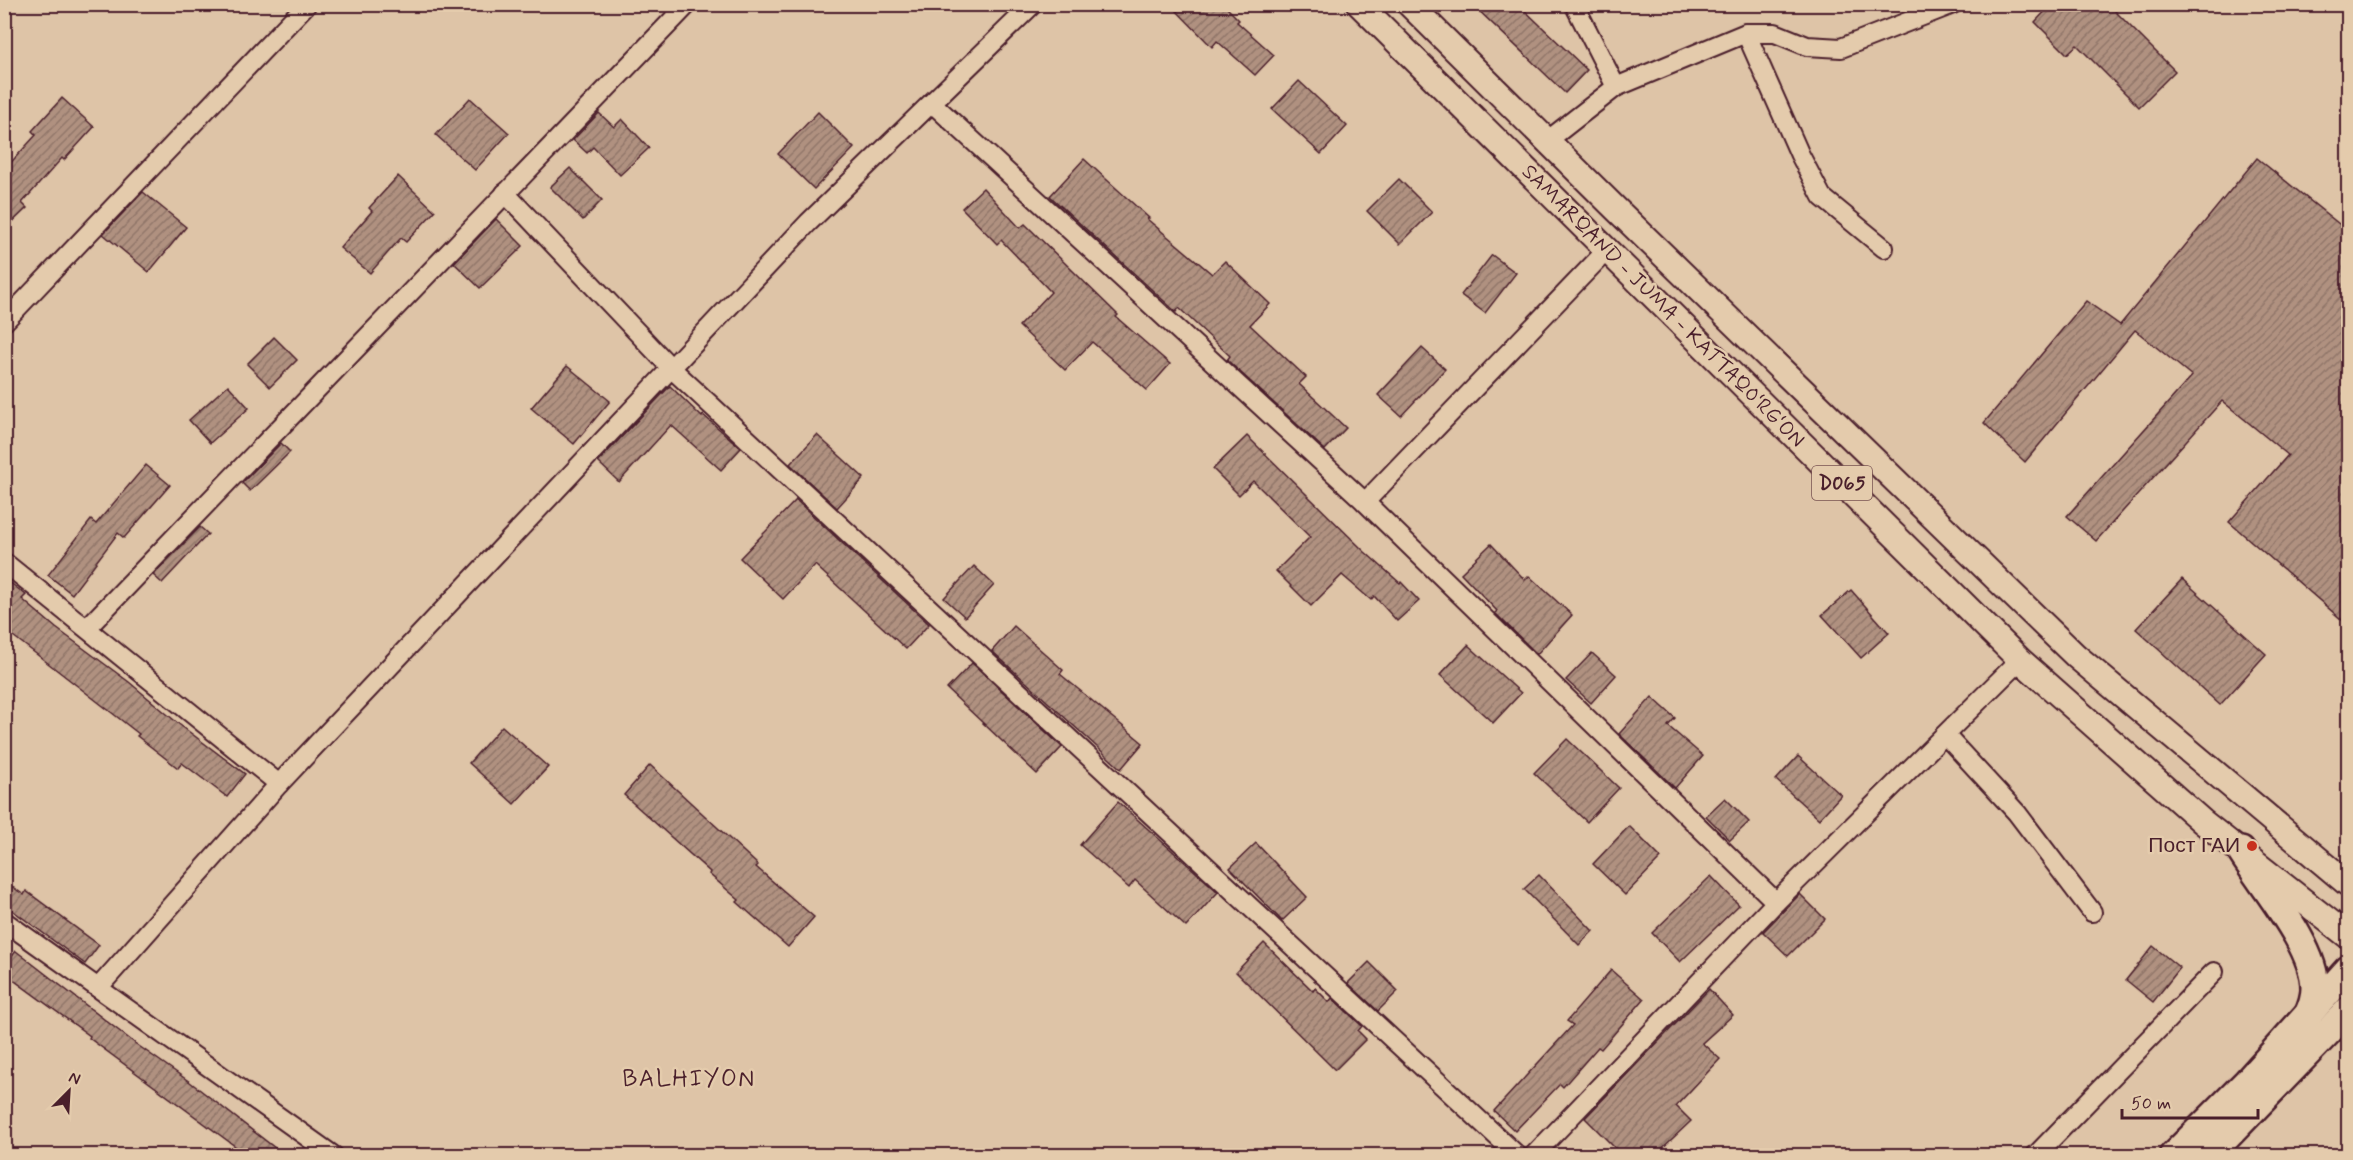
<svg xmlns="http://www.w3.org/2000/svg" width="2353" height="1160" viewBox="0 0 2353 1160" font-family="Mynerve,sans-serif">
<defs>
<pattern id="building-hatch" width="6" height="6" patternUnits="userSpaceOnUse" patternTransform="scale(1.5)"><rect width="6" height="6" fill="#b09180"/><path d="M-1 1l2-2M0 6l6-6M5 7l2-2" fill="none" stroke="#917669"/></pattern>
</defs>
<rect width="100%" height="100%" fill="#dec4a7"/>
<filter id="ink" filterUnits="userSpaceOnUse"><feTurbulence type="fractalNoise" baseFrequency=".0167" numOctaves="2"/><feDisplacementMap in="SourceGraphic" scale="12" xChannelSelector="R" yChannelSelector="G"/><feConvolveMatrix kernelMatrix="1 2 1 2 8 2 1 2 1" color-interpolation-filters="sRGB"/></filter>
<g filter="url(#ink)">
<g fill="url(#building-hatch)" stroke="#4a1f2b" stroke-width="1.5">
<polygon points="1170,4 1223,4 1239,20 1237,22 1274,55 1255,75 1217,41 1212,47"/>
<polygon points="1472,4 1518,4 1587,70 1565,93"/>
<polygon points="2052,4 2108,4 2175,71 2139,107 2077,45 2067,54 2035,22"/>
<polygon points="1299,81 1347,126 1321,154 1272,109"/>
<polygon points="62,98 94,127 64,160 62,158 22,203 27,208 4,230 4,170 36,135 32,131"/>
<polygon points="470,98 509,133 475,170 436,135"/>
<polygon points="818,112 854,148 814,189 778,154"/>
<polygon points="599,113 614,127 622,119 649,148 620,175 593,147 587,153 573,140"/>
<polygon points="2257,158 2349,232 2349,626 2229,522 2288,455 2222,401 2096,541 2067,516 2192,376 2135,330 2025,462 1984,423 2086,301 2120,325"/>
<polygon points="1084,159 1149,218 1147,219 1212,274 1225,261 1270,304 1250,325 1306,377 1299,384 1346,428 1325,450 1227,360 1230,356 1179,308 1176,312 1050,196"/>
<polygon points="570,168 602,200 583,220 550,187"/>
<polygon points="398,176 435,211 406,242 401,238 370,273 340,248 372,211 369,208"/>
<polygon points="1399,179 1432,212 1400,244 1367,211"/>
<polygon points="983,188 1020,228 1025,224 1118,315 1116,317 1170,364 1147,390 1092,342 1065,370 1019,326 1051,292 1001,240 997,244 962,208"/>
<polygon points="143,192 186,227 149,272 103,234"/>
<polygon points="496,219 523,246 480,288 454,263"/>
<polygon points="1492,255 1516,273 1485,313 1461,295"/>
<polygon points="274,337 297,360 270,387 247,364"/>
<polygon points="1422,348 1445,369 1401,416 1378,395"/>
<polygon points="567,366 610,401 574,444 531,408"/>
<polygon points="228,385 249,408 210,443 189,420"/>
<polygon points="670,386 702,417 703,415 741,448 721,470 671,425 619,482 598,462"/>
<polygon points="817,435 864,478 837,508 790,464"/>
<polygon points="1247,436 1365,552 1400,583 1401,582 1419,601 1397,621 1374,596 1371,600 1342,575 1311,606 1276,571 1310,537 1253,481 1239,495 1213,469"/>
<polygon points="281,443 290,452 250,491 242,483"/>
<polygon points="146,465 170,485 124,538 118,533 72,594 48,575 91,520 96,524"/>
<polygon points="796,500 929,624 906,649 815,565 783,599 740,558"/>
<polygon points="200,527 208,534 162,583 153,575"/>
<polygon points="1491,544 1525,580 1529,576 1572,615 1537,654 1495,613 1497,611 1461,573"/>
<polygon points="974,566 994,585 965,617 944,598"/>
<polygon points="4,578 26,595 22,599 56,628 129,682 180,725 245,774 227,797 182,763 178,768 137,736 139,734 107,709 4,629"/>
<polygon points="2182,579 2266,654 2220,705 2136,629"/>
<polygon points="1851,590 1889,633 1861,658 1822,615"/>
<polygon points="1014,626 1063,670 1060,674 1143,743 1121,769 992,651"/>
<polygon points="1468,645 1521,693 1493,723 1440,675"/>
<polygon points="1592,653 1616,675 1591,703 1566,680"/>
<polygon points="972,663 1062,747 1037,774 947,689"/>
<polygon points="1652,697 1675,718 1668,726 1703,756 1675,788 1619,734"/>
<polygon points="502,726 548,767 514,804 469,763"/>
<polygon points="1567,739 1619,788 1587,822 1534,773"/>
<polygon points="1798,756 1841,795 1819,819 1776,780"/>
<polygon points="650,765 758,865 756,867 814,917 788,947 737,902 739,900 709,874 710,872 624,795"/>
<polygon points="1725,798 1749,822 1730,840 1706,816"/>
<polygon points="1118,802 1218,892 1186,927 1135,880 1129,888 1080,845"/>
<polygon points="1629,826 1661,858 1625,895 1593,864"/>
<polygon points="1256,843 1307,897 1282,921 1230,868"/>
<polygon points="1539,875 1593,931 1579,945 1524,889"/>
<polygon points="1711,876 1739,905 1680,962 1652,933"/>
<polygon points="4,881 24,895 26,891 99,945 85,964 4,904"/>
<polygon points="1800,894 1825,919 1788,956 1763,932"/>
<polygon points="1264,943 1313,991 1315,988 1329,1002 1332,998 1362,1026 1358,1031 1366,1039 1335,1070 1236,972"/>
<polygon points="2153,946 2180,968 2153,1002 2126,980"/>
<polygon points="16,951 136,1044 190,1082 284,1155 247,1155 89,1038 90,1036 4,973 4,967"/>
<polygon points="1369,962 1398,991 1378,1011 1348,983"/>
<polygon points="1611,970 1644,999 1601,1049 1598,1047 1563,1087 1560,1084 1515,1131 1494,1111 1573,1025 1567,1021"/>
<polygon points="1709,989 1733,1015 1702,1043 1720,1059 1676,1106 1691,1121 1655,1155 1622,1155 1585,1118"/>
</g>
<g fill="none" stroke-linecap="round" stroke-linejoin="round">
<g stroke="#4a1f2b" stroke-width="22">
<g id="minor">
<polyline points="1574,4 1616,87"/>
<polyline points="1746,33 1800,155 1822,197 1884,248"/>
<polyline points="932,103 1365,502 1776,902"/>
<polyline points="1547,141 1616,87 1746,33 1775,33 1807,46 1841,48 1953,4"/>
<polyline points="505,193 672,369 1518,1156"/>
<polyline points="4,322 307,4"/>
<polyline points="1365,502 1607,250"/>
<polyline points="4,562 279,784 808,223 1033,4"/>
<polyline points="87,628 688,4"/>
<polyline points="1945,735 2017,813 2092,912"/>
<polyline points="4,921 334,1156"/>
<polyline points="98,988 279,784"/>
<polyline points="1533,1156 1776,902 2020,660"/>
<polyline points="2035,1156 2214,972"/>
</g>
</g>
<g stroke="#4a1f2b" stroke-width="28">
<g id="major">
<polyline points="1359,4 2020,660 2203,822 2348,936"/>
<polyline points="1409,4 1616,209 2076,656 2348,884"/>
</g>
</g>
<g stroke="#4a1f2b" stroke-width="32">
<g id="highway">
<path d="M 2241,851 C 2263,887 2315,946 2315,988 C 2315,998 2312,1006 2308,1015"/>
<polyline points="2173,1156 2247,1082 2348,970"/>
<polyline points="2208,1156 2348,1011"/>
</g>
</g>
<use href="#minor" stroke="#e4cbac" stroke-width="18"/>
<use href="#major" stroke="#e4cbac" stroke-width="24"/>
<use href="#highway" stroke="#e4cbac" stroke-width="27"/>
</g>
</g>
<circle fill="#c8321e" stroke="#e4cbac" stroke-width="2" cx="2252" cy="846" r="6"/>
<g text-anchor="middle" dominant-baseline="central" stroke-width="5" stroke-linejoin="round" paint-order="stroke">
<rect fill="#e4cbac" stroke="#785352" stroke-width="1.5" x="1812" y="466" width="60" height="34" rx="4.5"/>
<g font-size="20" font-weight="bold" fill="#4a1f2b">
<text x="1842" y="483">D065</text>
</g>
<g font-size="21" fill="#4a1f2b" stroke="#e4cbac">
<text transform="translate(1663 306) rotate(45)">SAMARQAND - JUMA - KATTAQO‘RG‘ON</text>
</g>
<g font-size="21" fill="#4a1f2b" stroke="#e4cbac" text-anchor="end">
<text x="2240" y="846">Пост ГАИ</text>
</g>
<g font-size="24" letter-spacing="1.5" fill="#4a1f2b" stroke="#e4cbac">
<text x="689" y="1079">BALHIYON</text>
</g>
</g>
<rect width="2353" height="1160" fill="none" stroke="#e4cbac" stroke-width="24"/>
<rect x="12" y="12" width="2329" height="1136" fill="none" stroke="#4a1f2b" stroke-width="2" filter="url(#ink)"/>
<g transform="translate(69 1091) rotate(24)" stroke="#e4cbac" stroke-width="4.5" paint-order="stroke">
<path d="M0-4.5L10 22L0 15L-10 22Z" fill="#4a1f2b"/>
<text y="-9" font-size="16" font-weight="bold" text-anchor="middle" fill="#4a1f2b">N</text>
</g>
<path d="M2122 1109v9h136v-9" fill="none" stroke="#4a1f2b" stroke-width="3"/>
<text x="2131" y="1109" font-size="18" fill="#4a1f2b" stroke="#e4cbac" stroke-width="4.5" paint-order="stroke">50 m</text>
</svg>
